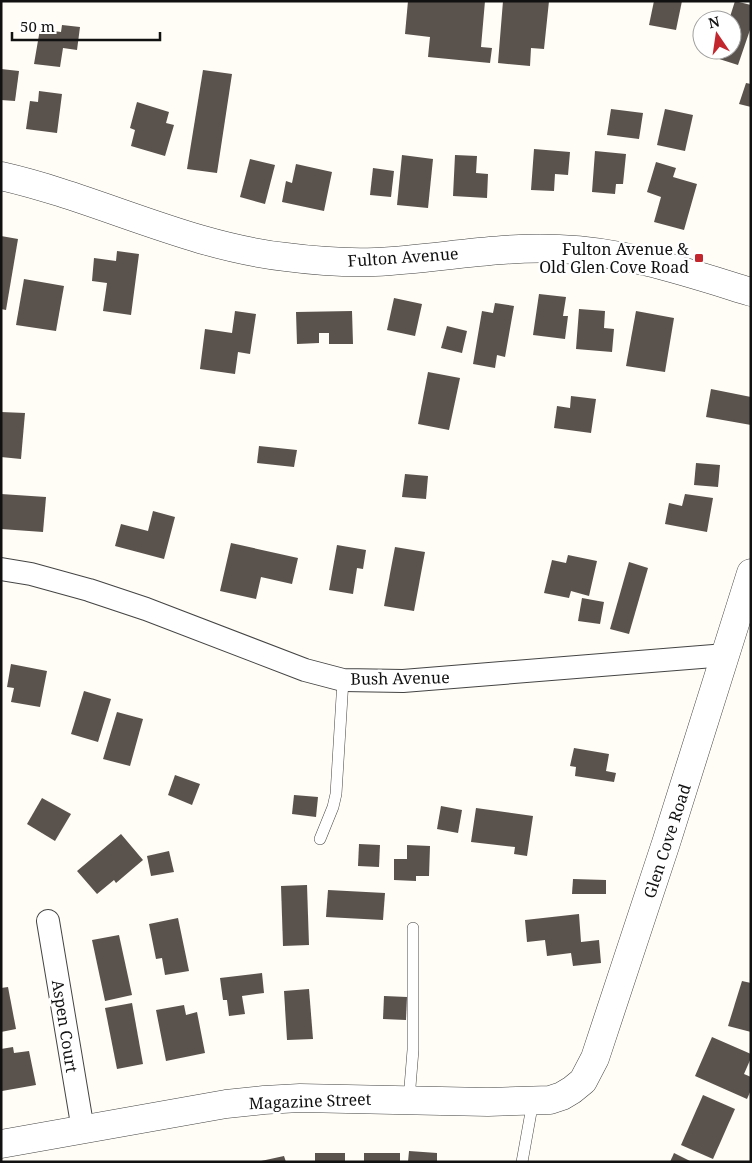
<svg xmlns="http://www.w3.org/2000/svg" width="752" height="1163" viewBox="0 0 752 1163" font-family="'Noto Serif',serif">
<rect width="100%" height="100%" fill="#fffdf5"/>
<g fill="#5a524d">
<polygon points="408,1 485,1 481,47 492,48 490,63 428,57 430,37 405,34"/>
<polygon points="503,1 549,1 544,49 531,48 530,66 498,63"/>
<polygon points="654,1 682,1 676,30 649,25"/>
<polygon points="735,1 751,5 751,27 738,65 716,58 719,50 732,50 732,20 729,20"/>
<polygon points="62,25 80,27 77,50 63,48 60,67 34,64 40,29 61,32"/>
<polygon points="1,69 19,71 15,101 1,100"/>
<polygon points="203,70 232,74 217,173 187,169"/>
<polygon points="746,83 751,84 751,107 739,104"/>
<polygon points="39,91 62,94 57,133 26,129 30,101 38,102"/>
<polygon points="137,102 169,112 166,123 174,125 165,156 131,146 135,130 130,128"/>
<polygon points="611,109 643,113 639,139 607,135"/>
<polygon points="665,109 693,115 685,151 657,145"/>
<polygon points="534,149 570,152 568,175 555,174 554,191 531,190"/>
<polygon points="595,151 626,154 623,184 616,184 615,194 592,192"/>
<polygon points="402,155 433,159 428,208 397,205"/>
<polygon points="455,155 477,156 476,173 488,174 487,198 453,196"/>
<polygon points="250,159 275,165 265,204 240,197"/>
<polygon points="656,162 676,168 673,177 697,184 684,230 654,222 661,197 647,192"/>
<polygon points="296,164 332,172 324,211 282,202 286,181 292,183"/>
<polygon points="373,168 394,171 391,197 370,195"/>
<polygon points="1,236 18,239 6,310 1,309"/>
<polygon points="117,251 139,254 131,315 103,311 107,283 92,281 94,258 116,261"/>
<polygon points="24,279 64,286 56,331 16,325"/>
<polygon points="539,294 566,297 563,316 568,316 565,339 533,335"/>
<polygon points="394,298 422,304 415,336 387,330"/>
<polygon points="495,303 514,306 505,357 497,355 495,368 473,364 482,311 493,313"/>
<polygon points="579,309 605,311 604,328 614,329 612,352 576,349"/>
<polygon points="235,311 256,314 250,354 238,352 235,374 200,369 205,329 232,333"/>
<polygon points="352,311 353,344 329,344 329,333 319,333 319,343 297,344 296,312"/>
<polygon points="636,311 674,318 665,372 626,366"/>
<polygon points="447,326 467,331 462,353 441,348"/>
<polygon points="428,372 460,378 449,430 418,424"/>
<polygon points="711,389 751,397 751,425 706,417"/>
<polygon points="571,396 596,399 591,433 554,428 557,406 570,408"/>
<polygon points="1,412 25,413 21,459 1,457"/>
<polygon points="259,446 297,450 294,467 257,463"/>
<polygon points="696,463 720,465 718,487 694,485"/>
<polygon points="405,474 428,476 426,499 402,497"/>
<polygon points="1,494 46,497 43,532 1,529"/>
<polygon points="685,494 713,498 707,532 665,524 669,503 682,506"/>
<polygon points="153,511 175,517 164,559 115,546 121,524 148,531"/>
<polygon points="231,543 298,558 292,584 261,577 256,599 220,591"/>
<polygon points="337,545 366,550 363,569 357,568 353,594 329,590"/>
<polygon points="395,547 425,552 414,611 384,606"/>
<polygon points="568,555 597,561 589,596 571,591 569,598 544,593 552,560 566,563"/>
<polygon points="629,562 648,568 629,634 610,629"/>
<polygon points="582,598 604,602 600,624 578,621"/>
<polygon points="11,664 47,671 40,707 11,702 14,688 7,687"/>
<polygon points="84,691 111,699 98,742 71,734"/>
<polygon points="117,712 143,719 130,766 103,759"/>
<polygon points="574,748 609,754 606,771 616,773 614,782 575,776 576,767 570,766"/>
<polygon points="175,775 200,784 192,805 168,795"/>
<polygon points="294,795 318,797 316,817 292,814"/>
<polygon points="42,798 71,814 55,841 27,824"/>
<polygon points="441,806 462,810 458,833 437,829"/>
<polygon points="476,808 533,816 527,856 514,854 515,847 471,842"/>
<polygon points="121,834 143,860 116,883 114,880 97,894 77,871"/>
<polygon points="359,844 380,845 379,867 358,866"/>
<polygon points="407,845 430,846 429,876 416,876 416,881 394,880 394,859 407,859"/>
<polygon points="169,851 174,872 151,876 147,856"/>
<polygon points="573,879 606,880 606,894 572,894"/>
<polygon points="307,885 309,945 283,946 281,886"/>
<polygon points="328,890 385,893 383,920 326,917"/>
<polygon points="579,914 581,942 599,940 601,963 573,966 571,953 547,956 545,940 527,942 525,920"/>
<polygon points="178,918 189,971 165,975 162,958 156,959 149,924"/>
<polygon points="119,935 132,995 105,1001 92,940"/>
<polygon points="262,973 264,993 242,996 245,1014 229,1016 227,1000 223,1000 220,978"/>
<polygon points="742,981 751,983 751,1032 728,1026"/>
<polygon points="8,987 16,1029 1,1032 1,988"/>
<polygon points="309,989 313,1039 287,1040 284,991"/>
<polygon points="384,996 407,997 406,1020 383,1019"/>
<polygon points="132,1003 143,1064 117,1069 105,1008"/>
<polygon points="184,1005 186,1015 197,1012 205,1053 166,1061 156,1010"/>
<polygon points="712,1037 751,1054 751,1058 744,1074 751,1077 751,1090 747,1099 695,1076"/>
<polygon points="13,1047 14,1053 29,1051 36,1085 2,1091 1,1049"/>
<polygon points="703,1095 735,1109 713,1159 681,1145"/>
<polygon points="409,1151 437,1153 437,1162 408,1162"/>
<rect x="315" y="1153" width="30" height="9"/>
<rect x="364" y="1153" width="36" height="9"/>
<polygon points="674,1153 692,1162 670,1162"/>
<polygon points="284,1156 286,1162 261,1162 261,1161"/>
</g>
<g fill="none" stroke-linecap="round" stroke-linejoin="round">
<g stroke="#444" stroke-width="12">
<g id="service">
<polyline points="320,839 333,807 336,794 343,680"/>
<polyline points="409,1099 413,1050 413,928"/>
<polyline points="522,1162 533,1101"/>
</g>
</g>
<g stroke="#444" stroke-width="24">
<g id="minor">
<polyline points="1,569 31,574 89,590 146,609 305,670 343,680 403,681 726,655"/>
<polyline points="48,921 83,1130"/>
</g>
</g>
<g stroke="#444" stroke-width="29">
<g id="tertiary">
<path d="M 1,176 C 98,198 187,246 286,257 C 316,261 345,263 375,262 C 437,259 497,246 559,249 C 625,251 689,273 751,292"/>
<polyline points="1,1144 226,1104 264,1100 300,1098 488,1102 550,1100 562,1096 572,1090 583,1081 595,1058 666,843 751,573"/>
</g>
</g>
<use href="#service" stroke="#fff" stroke-width="11"/>
<use href="#minor" stroke="#fff" stroke-width="22"/>
<use href="#tertiary" stroke="#fff" stroke-width="28"/>
</g>
<rect fill="#c4262e" stroke="#fff" stroke-width="2" x="694" y="253" width="10" height="10" rx="2.5"/>
<g text-anchor="middle" dominant-baseline="central" stroke-width="5" stroke-linejoin="round" paint-order="stroke">
<g font-size="16" fill="#111" stroke="#fff" text-anchor="end">
<text x="689" y="249">Fulton Avenue &amp;<tspan x="689" dy="18">Old Glen Cove Road</tspan></text>
</g>
<g font-size="16" fill="#111" stroke="#fff">
<text transform="translate(403 257) rotate(-4)">Fulton Avenue</text>
<text transform="translate(400 678) rotate(-1)">Bush Avenue</text>
<text transform="translate(667 841) rotate(-72)">Glen Cove Road</text>
<text transform="translate(65 1026) rotate(81)">Aspen Court</text>
<text transform="translate(310 1101) rotate(-2)">Magazine Street</text>
</g>
</g>
<rect width="752" height="1163" fill="none" stroke="#111111" stroke-width="5"/>
<g transform="translate(717 35) rotate(347)"><circle r="24" fill="#ffffff" stroke="#a0a0a0"/>
<path d="M0-4L9 19L0 12L-9 19Z" fill="#c4262e"/>
<text y="-8" font-size="14" font-weight="bold" text-anchor="middle" fill="#111111">N</text>
</g>
<path d="M12 32v8h148v-8" fill="none" stroke="#111111" stroke-width="2.5"/>
<text x="20" y="32" font-size="15" fill="#111111" stroke="#ffffff" stroke-width="4" paint-order="stroke">50 m</text>
</svg>
